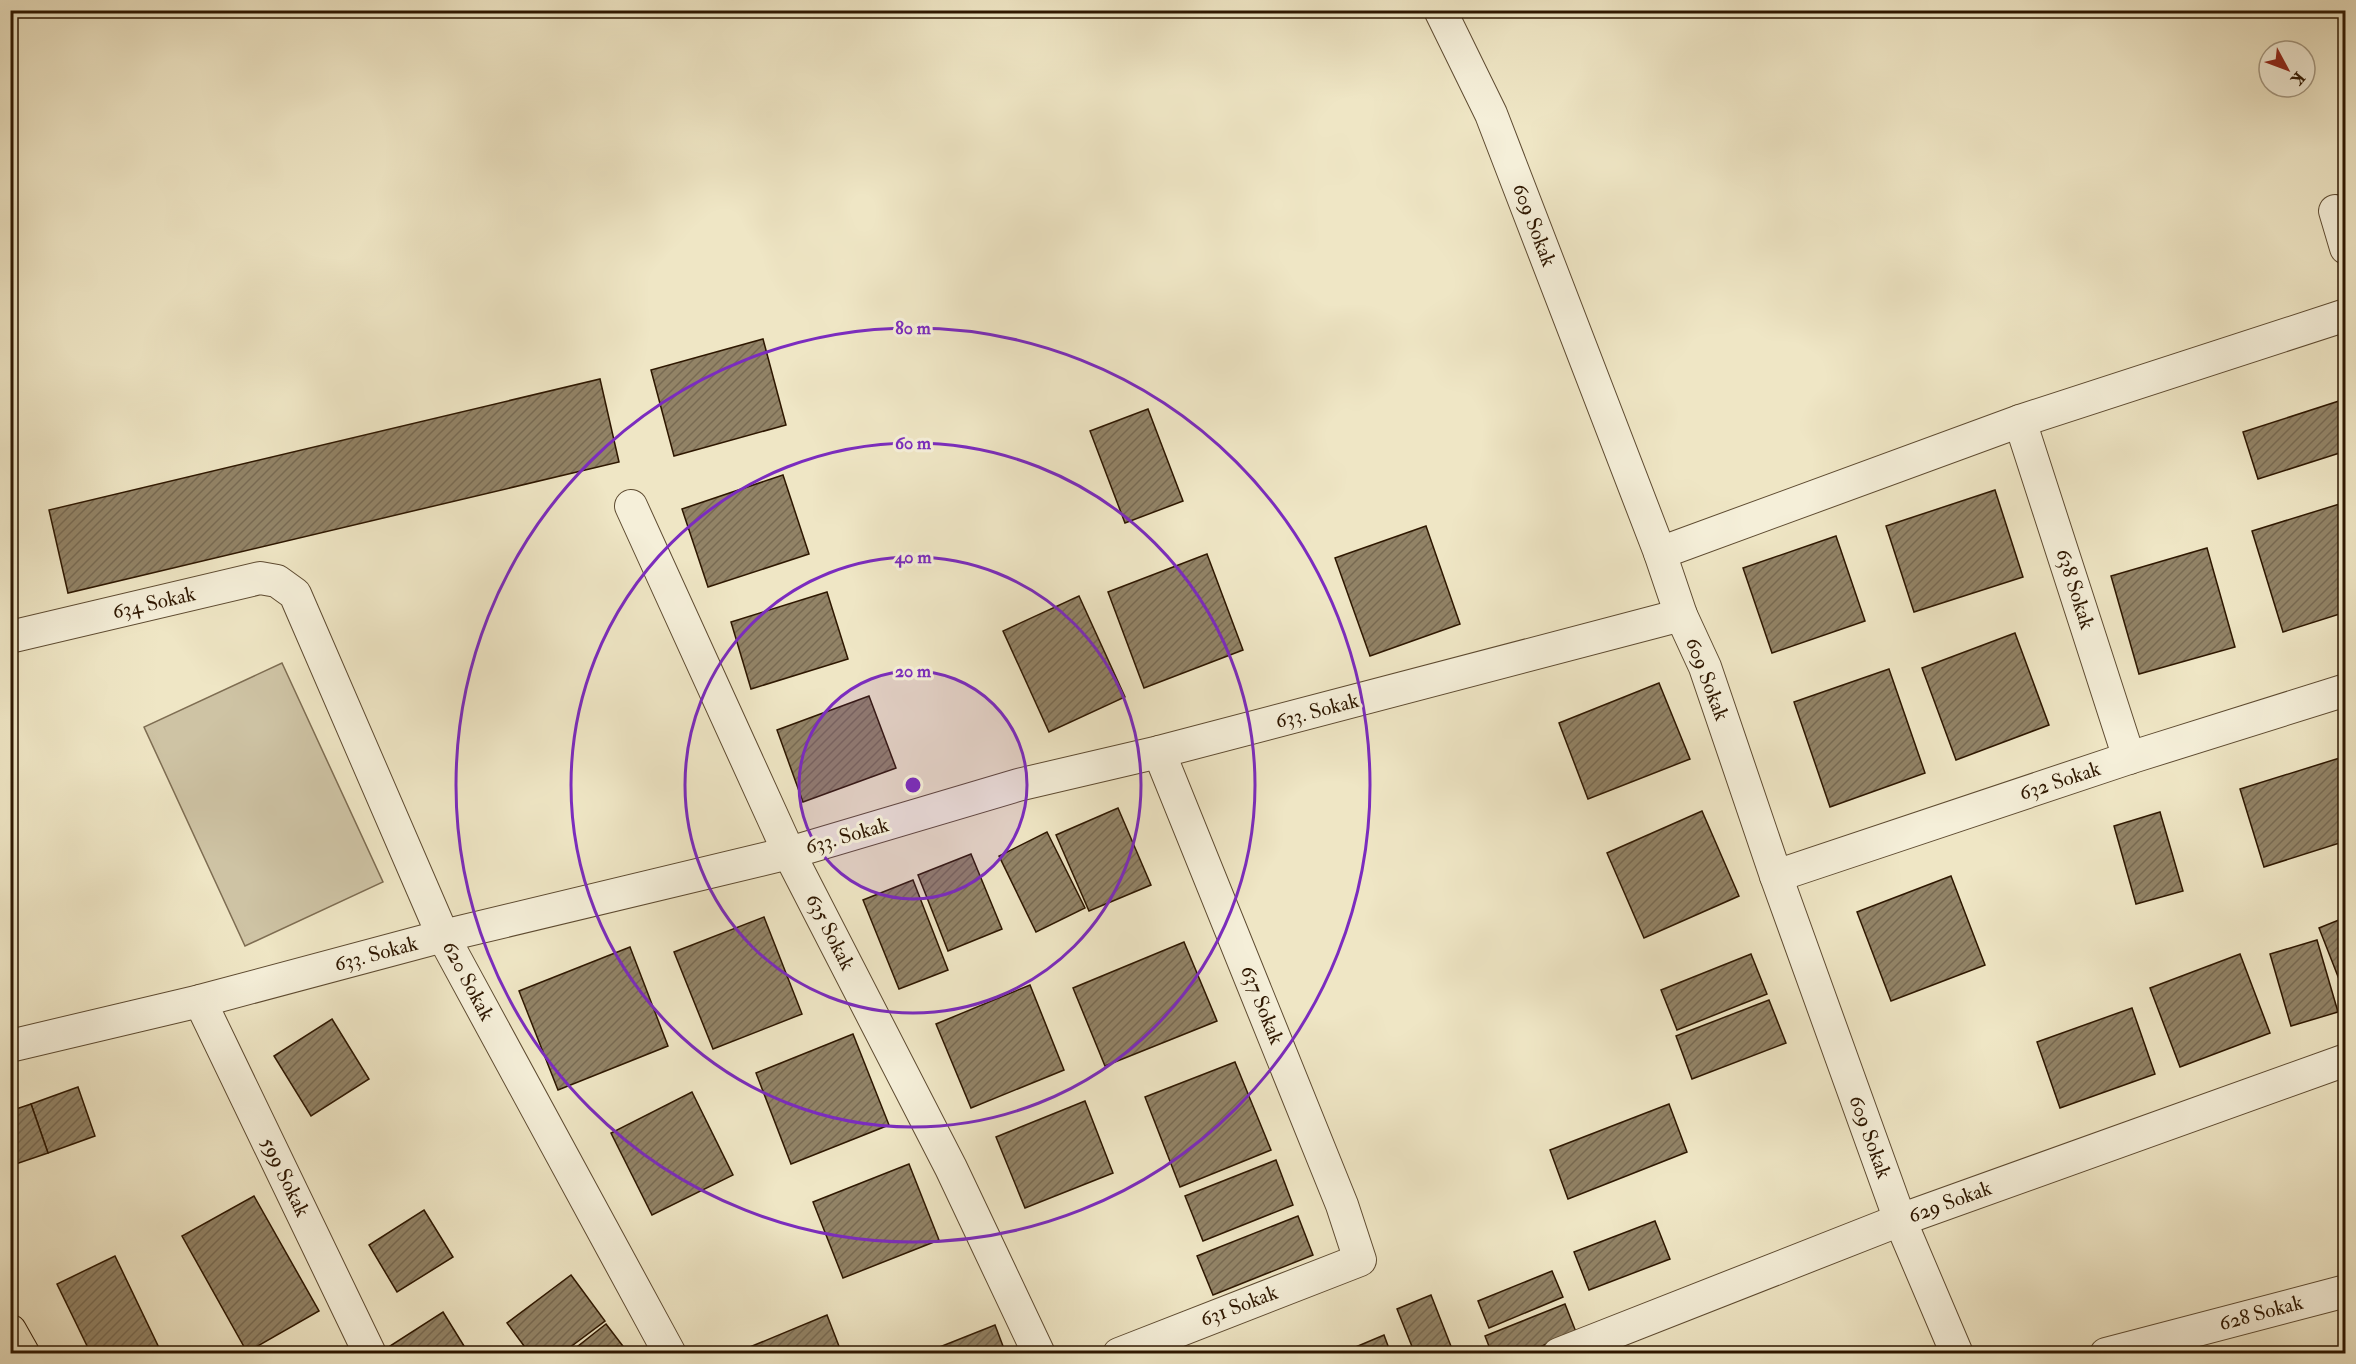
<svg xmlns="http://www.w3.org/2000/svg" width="2356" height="1364" viewBox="0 0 2356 1364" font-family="'IM FELL Double Pica',serif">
<defs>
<pattern id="building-hatch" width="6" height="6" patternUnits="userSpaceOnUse" patternTransform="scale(1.5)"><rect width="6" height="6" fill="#928366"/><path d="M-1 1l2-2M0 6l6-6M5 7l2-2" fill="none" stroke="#786a52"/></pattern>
</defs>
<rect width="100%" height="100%" fill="#efe6c5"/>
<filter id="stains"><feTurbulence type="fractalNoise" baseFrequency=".00333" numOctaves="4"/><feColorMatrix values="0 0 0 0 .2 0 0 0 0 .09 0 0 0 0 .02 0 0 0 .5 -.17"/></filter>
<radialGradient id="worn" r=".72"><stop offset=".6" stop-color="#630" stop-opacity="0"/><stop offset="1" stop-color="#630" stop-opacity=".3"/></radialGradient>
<polygon fill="#cec3a4" stroke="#7e6d52" stroke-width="1.5" points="282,663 383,882 245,946 144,727"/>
<g fill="url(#building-hatch)" stroke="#2e1700" stroke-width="1.5">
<polygon points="763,339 786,425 674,456 651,370"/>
<polygon points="600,379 619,462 68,593 49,510"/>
<polygon points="2342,400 2346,412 2346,451 2258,479 2243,432"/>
<polygon points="1148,409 1183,501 1125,523 1090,431"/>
<polygon points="783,475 809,554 708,587 682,509"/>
<polygon points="1995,490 2023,577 1914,612 1886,526"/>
<polygon points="2346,502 2346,612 2283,632 2252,531"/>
<polygon points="1426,526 1460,624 1370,656 1335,558"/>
<polygon points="1836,536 1865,621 1772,653 1743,568"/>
<polygon points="2207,548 2235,647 2139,674 2111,576"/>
<polygon points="1207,554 1243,650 1144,688 1108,592"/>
<polygon points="827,592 848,659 751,689 731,622"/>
<polygon points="1079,596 1125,697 1049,732 1003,631"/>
<polygon points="2015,633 2049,725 1956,760 1922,668"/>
<polygon points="1889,669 1925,773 1830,807 1794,702"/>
<polygon points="1659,683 1690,759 1588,799 1559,723"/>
<polygon points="869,696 896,768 803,802 777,730"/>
<polygon points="2346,756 2346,841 2264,867 2240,789"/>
<polygon points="1118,808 1151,885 1089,911 1056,835"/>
<polygon points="1702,811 1739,896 1644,938 1607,853"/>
<polygon points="2160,812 2183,891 2136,904 2114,826"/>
<polygon points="1047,832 1085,908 1036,932 999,856"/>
<polygon points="971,854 1002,929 948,951 918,875"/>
<polygon points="1951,876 1985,965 1891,1001 1857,912"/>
<polygon points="913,880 948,970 899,989 863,900"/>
<polygon points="764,917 802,1014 713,1049 674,952"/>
<polygon points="2346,917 2346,997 2319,928"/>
<polygon points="2317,940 2338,1012 2291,1026 2270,954"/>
<polygon points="1184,942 1217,1021 1105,1066 1073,988"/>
<polygon points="630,947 668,1046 558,1090 519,991"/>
<polygon points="1751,954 1767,994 1677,1030 1661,990"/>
<polygon points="2240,954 2270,1033 2180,1067 2150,988"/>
<polygon points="1030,985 1064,1070 971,1108 936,1024"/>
<polygon points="1769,1000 1786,1043 1692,1079 1676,1036"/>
<polygon points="2132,1008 2155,1074 2060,1108 2037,1042"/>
<polygon points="332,1019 369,1079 311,1116 274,1056"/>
<polygon points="853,1034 889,1125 791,1164 756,1073"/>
<polygon points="1235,1062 1271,1150 1180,1187 1145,1097"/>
<polygon points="78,1087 95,1136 48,1153 31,1104"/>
<polygon points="692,1092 733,1175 652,1215 611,1133"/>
<polygon points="1085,1101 1113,1173 1025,1208 996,1137"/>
<polygon points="31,1104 48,1153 10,1166 10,1111"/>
<polygon points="1669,1104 1687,1152 1568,1199 1550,1150"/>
<polygon points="1276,1160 1293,1205 1203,1241 1185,1196"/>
<polygon points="909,1164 939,1240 843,1278 813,1202"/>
<polygon points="254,1196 319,1311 247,1352 182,1236"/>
<polygon points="424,1210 453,1257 397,1292 369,1245"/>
<polygon points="1298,1216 1313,1255 1213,1295 1197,1256"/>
<polygon points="1655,1221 1670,1259 1589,1290 1574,1252"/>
<polygon points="115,1256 162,1354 91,1354 57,1284"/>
<polygon points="1552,1271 1563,1297 1489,1328 1478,1301"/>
<polygon points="571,1275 605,1321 561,1354 530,1354 507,1323"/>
<polygon points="1431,1295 1454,1354 1415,1354 1397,1309"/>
<polygon points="1565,1304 1576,1332 1523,1354 1492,1354 1485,1336"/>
<polygon points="443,1312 469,1354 394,1354 390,1346"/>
<polygon points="827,1315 842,1354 733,1354"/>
<polygon points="606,1324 629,1354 568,1354"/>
<polygon points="995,1325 1006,1354 922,1354"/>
<polygon points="1384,1335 1391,1354 1339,1354"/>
</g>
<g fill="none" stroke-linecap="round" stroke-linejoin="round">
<g stroke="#5e4b31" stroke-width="34">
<g id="minor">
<polyline points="1440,10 1491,114 1660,553 1681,615 1705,667 1776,876 1900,1220 1957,1354"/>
<polyline points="2335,211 2346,248"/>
<polyline points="2020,421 2129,758"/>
<polyline points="631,506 789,853 951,1168 1039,1354"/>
<polyline points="1660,553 2020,421 2346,315"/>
<polyline points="10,637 260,578 277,581 295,594 443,936 670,1354"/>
<polyline points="1776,876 2129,758 2346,690"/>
<polyline points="200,1001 370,1354"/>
<polyline points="10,1046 200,1001 443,936 789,853 1018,785 1159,752 1681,615"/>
<polyline points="1119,1354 1360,1260 1342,1205 1159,752"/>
<polyline points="1559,1354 1900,1220 2346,1060"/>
<polyline points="2106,1354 2346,1291"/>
</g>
</g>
<g stroke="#2e1700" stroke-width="35">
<polyline id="trunk" points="10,1331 23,1354"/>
</g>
<use href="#minor" stroke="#f5efd9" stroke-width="32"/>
<use href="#trunk" stroke="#efe6c5" stroke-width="33"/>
</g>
<circle cx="913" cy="785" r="114" fill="#7b2cbf" fill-opacity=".12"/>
<g fill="none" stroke="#7b2cbf" stroke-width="3">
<circle cx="913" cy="785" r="114"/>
<circle cx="913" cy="785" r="228"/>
<circle cx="913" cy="785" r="342"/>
<circle cx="913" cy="785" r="457"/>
</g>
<g text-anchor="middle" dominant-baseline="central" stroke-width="6" stroke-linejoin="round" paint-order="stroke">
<g font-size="21" fill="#2e1700" stroke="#f5efd9">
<text transform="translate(1534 225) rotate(69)">609 Sokak</text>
<text transform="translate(2075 589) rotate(72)">638 Sokak</text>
<text transform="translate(154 603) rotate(-13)">634 Sokak</text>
<text transform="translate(1707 679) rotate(69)">609 Sokak</text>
<text transform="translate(1317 711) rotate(-15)">633. Sokak</text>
<text transform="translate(2060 781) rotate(-18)">632 Sokak</text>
<text transform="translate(847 836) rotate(-16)">633. Sokak</text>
<text transform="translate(830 932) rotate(63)">635 Sokak</text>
<text transform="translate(376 954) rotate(-15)">633. Sokak</text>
<text transform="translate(468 981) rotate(62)">620 Sokak</text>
<text transform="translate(1262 1005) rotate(68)">637 Sokak</text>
<text transform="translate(1870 1137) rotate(70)">609 Sokak</text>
<text transform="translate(285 1177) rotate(64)">599 Sokak</text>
<text transform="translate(1950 1202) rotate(-20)">629 Sokak</text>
<text transform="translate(1239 1306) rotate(-21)">631 Sokak</text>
<text transform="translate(2261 1313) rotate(-15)">628 Sokak</text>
</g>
</g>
<circle cx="913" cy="785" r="9" fill="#7b2cbf" stroke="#f5efd9" stroke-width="3"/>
<g font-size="18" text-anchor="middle" font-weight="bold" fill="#7b2cbf" stroke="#f5efd9" stroke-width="6" stroke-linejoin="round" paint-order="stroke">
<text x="913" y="334">80 m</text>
<text x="913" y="449">60 m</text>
<text x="913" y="563">40 m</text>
<text x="913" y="677">20 m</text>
</g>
<rect width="2356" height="1364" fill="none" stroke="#efe6c5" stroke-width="36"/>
<rect x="12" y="12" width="2332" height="1340" fill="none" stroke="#2e1700" stroke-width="3"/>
<rect x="18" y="18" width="2320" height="1328" fill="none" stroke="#2e1700" stroke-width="1.5"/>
<g transform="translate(2287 69) rotate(131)"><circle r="28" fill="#f5efd9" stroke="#a59982" stroke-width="1.5"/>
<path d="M0-4.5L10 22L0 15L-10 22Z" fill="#8f2418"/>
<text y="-9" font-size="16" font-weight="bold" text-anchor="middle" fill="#2e1700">K</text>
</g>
<rect width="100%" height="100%" filter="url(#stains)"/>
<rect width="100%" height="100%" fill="url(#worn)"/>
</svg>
